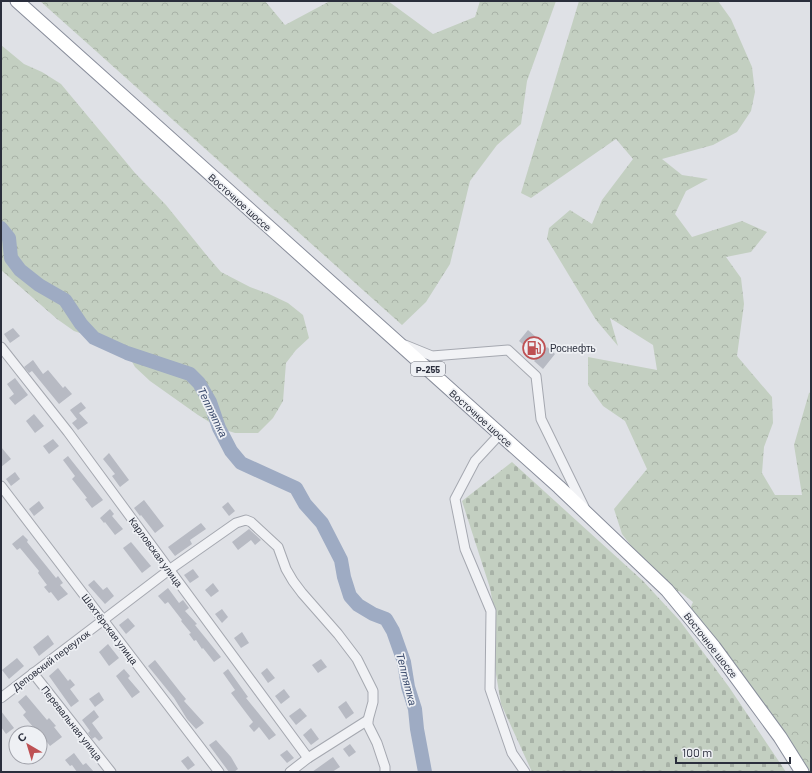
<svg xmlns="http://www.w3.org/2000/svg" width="812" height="773" viewBox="0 0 812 773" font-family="Barlow,sans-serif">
<defs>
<pattern id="forest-crowns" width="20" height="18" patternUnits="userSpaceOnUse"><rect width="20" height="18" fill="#c3cfc1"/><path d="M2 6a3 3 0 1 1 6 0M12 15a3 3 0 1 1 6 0" fill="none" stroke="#a8b2a7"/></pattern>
<pattern id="cemetery-stones" width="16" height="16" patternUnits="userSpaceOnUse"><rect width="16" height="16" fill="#c3cfc1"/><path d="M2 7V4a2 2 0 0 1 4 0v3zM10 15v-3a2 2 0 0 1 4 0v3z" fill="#a8b2a7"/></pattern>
</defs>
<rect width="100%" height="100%" fill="#dfe1e6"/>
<g fill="url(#forest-crowns)">
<polygon points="40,1 265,1 285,25 330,1 388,1 433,34 475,17 480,1 556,1 527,81 521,124 497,145 470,181 450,264 426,302 402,325"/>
<polygon points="579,1 718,1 731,19 752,67 755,92 751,111 737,132 713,145 662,159 682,175 708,179 686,191 675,214 692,237 742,221 767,232 751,252 726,257 741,278 744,304 737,356 772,397 773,423 764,447 762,473 775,495 802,495 794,445 809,393 811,392 811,772 803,772 759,708 742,674 708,649 687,616 693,602 679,591 670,596 622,534 614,509 647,469 625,421 603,406 588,385 588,357 657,370 653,345 610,318 618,346 596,320 547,239 549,228 570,210 592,224 602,200 633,159 616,139 531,198 521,193"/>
<polygon points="1,45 24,64 42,72 61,84 111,144 135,173 166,205 208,257 221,272 250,287 269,294 288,303 303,315 309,338 296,350 286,363 283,401 273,418 258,433 235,433 219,428 198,415 150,381 135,367 127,353 109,348 94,338 74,331 57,319 1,270"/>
</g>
<polygon fill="url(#cemetery-stones)" points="512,462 643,581 680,621 729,687 786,772 532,772 501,704 495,668 496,621 490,588 462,501"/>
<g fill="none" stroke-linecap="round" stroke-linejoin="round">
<polyline stroke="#9eabc3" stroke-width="14" points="1,228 9,238 11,258 20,270 39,285 65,300 81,324 94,338 127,353 190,374 199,383 210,402 219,428 231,451 241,463 296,488 305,504 322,523 341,560 344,577 350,596 358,605 373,614 386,619 393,631 404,662 408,687 415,709 417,729 425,772"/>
</g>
<g fill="#b7bac3">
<polygon points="13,328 20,336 10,343 4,334"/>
<polygon points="528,330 536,337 533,341 544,350 547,347 555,354 543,369 534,361 538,357 519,341"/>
<polygon points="33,360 43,374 48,370 63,388 65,386 72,394 59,404 32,371 29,373 24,367"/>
<polygon points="15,378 28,395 15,405 9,398 14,394 7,384"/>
<polygon points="81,402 86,408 79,413 88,423 78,430 72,423 77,419 70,410"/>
<polygon points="34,414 44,426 35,433 26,421"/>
<polygon points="53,439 59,446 49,454 43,446"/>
<polygon points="1,447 11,459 1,467"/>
<polygon points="109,453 129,480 120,487 112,476 115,474 103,459"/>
<polygon points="68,456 103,500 92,508 85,499 87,498 72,479 75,476 63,460"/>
<polygon points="15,472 20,479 11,486 6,479"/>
<polygon points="144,500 164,526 155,533 141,515 140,516 134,508"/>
<polygon points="39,501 44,508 34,516 29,509"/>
<polygon points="228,502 235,511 229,516 222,507"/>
<polygon points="110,509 114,514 112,516 123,529 115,535 105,522 104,523 100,518"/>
<polygon points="201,523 206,529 190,540 192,544 175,556 168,547"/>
<polygon points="249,529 261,540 255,545 251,540 238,550 232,542"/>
<polygon points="23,535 28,540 27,542 56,578 58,576 63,583 60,585 68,594 58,601 51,592 49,593 44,587 47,585 38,573 39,571 20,548 17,550 12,544"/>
<polygon points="131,542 151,566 142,573 123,548"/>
<polygon points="193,569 199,577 190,583 184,575"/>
<polygon points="94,580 103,590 107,587 114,596 105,604 88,585"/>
<polygon points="213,583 219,591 211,597 205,590"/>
<polygon points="168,588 179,603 183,600 189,608 185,611 197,624 195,625 221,657 214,662 203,648 202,649 196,640 194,641 189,634 191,633 181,621 182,620 168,602 165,604 158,596"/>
<polygon points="222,609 228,617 222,623 215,614"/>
<polygon points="128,618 135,626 126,634 119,625"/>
<polygon points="242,632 249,643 241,648 234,638"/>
<polygon points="48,635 54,644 39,656 33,647"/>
<polygon points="108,644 119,658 109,666 99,652"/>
<polygon points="17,658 24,666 9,679 2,670"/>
<polygon points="321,659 327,667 318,673 312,665"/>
<polygon points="155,660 181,693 186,699 184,701 204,723 196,729 187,719 174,698 148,666"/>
<polygon points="58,668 68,681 70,679 75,685 70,689 79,701 71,707 49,676"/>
<polygon points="267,668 275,678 268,683 261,673"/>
<polygon points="124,669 130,676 128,678 140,692 132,698 116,676"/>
<polygon points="228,669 248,697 246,698 276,735 269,740 259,727 254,732 249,726 253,722 231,693 235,690 223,673"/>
<polygon points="284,689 290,697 281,704 275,696"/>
<polygon points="99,692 104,700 95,707 89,699"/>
<polygon points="26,695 47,720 49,718 56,726 54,727 62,737 50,746 44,738 40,741 40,733 28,733 34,728 23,715 26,712 18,702"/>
<polygon points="346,701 354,713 346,719 338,707"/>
<polygon points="300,708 307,716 296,725 289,716"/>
<polygon points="94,710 99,717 92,723 103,738 99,741 95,737 92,739 88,733 90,731 82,720"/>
<polygon points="1,711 14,728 6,734 1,727"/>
<polygon points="311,728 319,739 311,745 303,735"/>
<polygon points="216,740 231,757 238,769 234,772 229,772 209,745"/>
<polygon points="350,744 356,752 349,757 343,749"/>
<polygon points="287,750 294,758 287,763 280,755"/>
<polygon points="74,753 83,765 86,763 94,772 77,772 72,765 70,766 65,760"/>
<polygon points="188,756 195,765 188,770 181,761"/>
<polygon points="333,757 340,767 332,772 312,772"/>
</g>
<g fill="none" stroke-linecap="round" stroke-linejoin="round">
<g stroke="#a5a8b0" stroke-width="11">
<g id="minor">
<polyline points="405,345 432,356 508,350 536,376 541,419 584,507"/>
<polyline points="1,347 68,432 308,758"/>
<polyline points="500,434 475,461 455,499 465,549 491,611 490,689 512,753 525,772"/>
<polyline points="1,486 219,772"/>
<polyline points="33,673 111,772"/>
<polyline points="1,698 169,570 236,523 246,520 251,522 278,547 286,569 293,581 302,593 338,634 357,659 373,691 373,702 368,720 368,725 377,743 385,767 385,772"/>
<polyline points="290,772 308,758 368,720"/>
</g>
</g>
<g stroke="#888d9b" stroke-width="15">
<polyline id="highway" points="17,1 559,487 667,590 714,647 780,737 802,772"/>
</g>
<use href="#minor" stroke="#f1f2f5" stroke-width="9"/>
<use href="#highway" stroke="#fff" stroke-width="13"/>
</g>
<defs>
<g id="fuel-ring" transform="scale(1.15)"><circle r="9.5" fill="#eef0f4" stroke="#be5154" stroke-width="1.5"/><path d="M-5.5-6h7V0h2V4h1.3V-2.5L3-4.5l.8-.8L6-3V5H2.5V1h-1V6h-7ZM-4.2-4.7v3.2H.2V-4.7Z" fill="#be5154"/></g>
</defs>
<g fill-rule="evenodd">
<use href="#fuel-ring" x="534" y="348"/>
</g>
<g text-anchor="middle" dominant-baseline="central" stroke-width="3.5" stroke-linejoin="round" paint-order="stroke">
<rect fill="#eef0f4" stroke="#656873" stroke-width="1" x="411" y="362" width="34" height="14" rx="3"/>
<g font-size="9" font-weight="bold" fill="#2a2e3c">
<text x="428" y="369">Р-255</text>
</g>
<g font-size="10" fill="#2a2e3c" stroke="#eef0f4">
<text transform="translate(240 202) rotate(42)">Восточное шоссе</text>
<text transform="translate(481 418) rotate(42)">Восточное шоссе</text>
<text transform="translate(156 552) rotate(54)">Карловская улица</text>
<text transform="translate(110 629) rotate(53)">Шахтёрская улица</text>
<text transform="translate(711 645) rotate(52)">Восточное шоссе</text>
<text transform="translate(51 660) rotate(-37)">Деповский переулок</text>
<text transform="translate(72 723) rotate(52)">Перевальная улица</text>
</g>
<g font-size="10" fill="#2a2e3c" stroke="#eef0f4" text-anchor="start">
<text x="550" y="348">Роснефть</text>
</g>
<g font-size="11" font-style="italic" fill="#39496b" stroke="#eef0f4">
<text transform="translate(213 412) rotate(64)">Тептятка</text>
<text transform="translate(407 679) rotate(76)">Тептятка</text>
</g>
</g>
<rect width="812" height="773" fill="none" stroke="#2a2e3c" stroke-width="4"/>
<g transform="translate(28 745) rotate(322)"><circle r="19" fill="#eef0f4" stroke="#a0a2aa"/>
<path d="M0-3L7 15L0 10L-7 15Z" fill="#be5154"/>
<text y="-6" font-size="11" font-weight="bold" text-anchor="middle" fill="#2a2e3c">С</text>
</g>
<path d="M676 757v6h114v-6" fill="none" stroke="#2a2e3c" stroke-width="2"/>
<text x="682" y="757" font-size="12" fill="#2a2e3c" stroke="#eef0f4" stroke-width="3" paint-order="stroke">100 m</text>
</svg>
